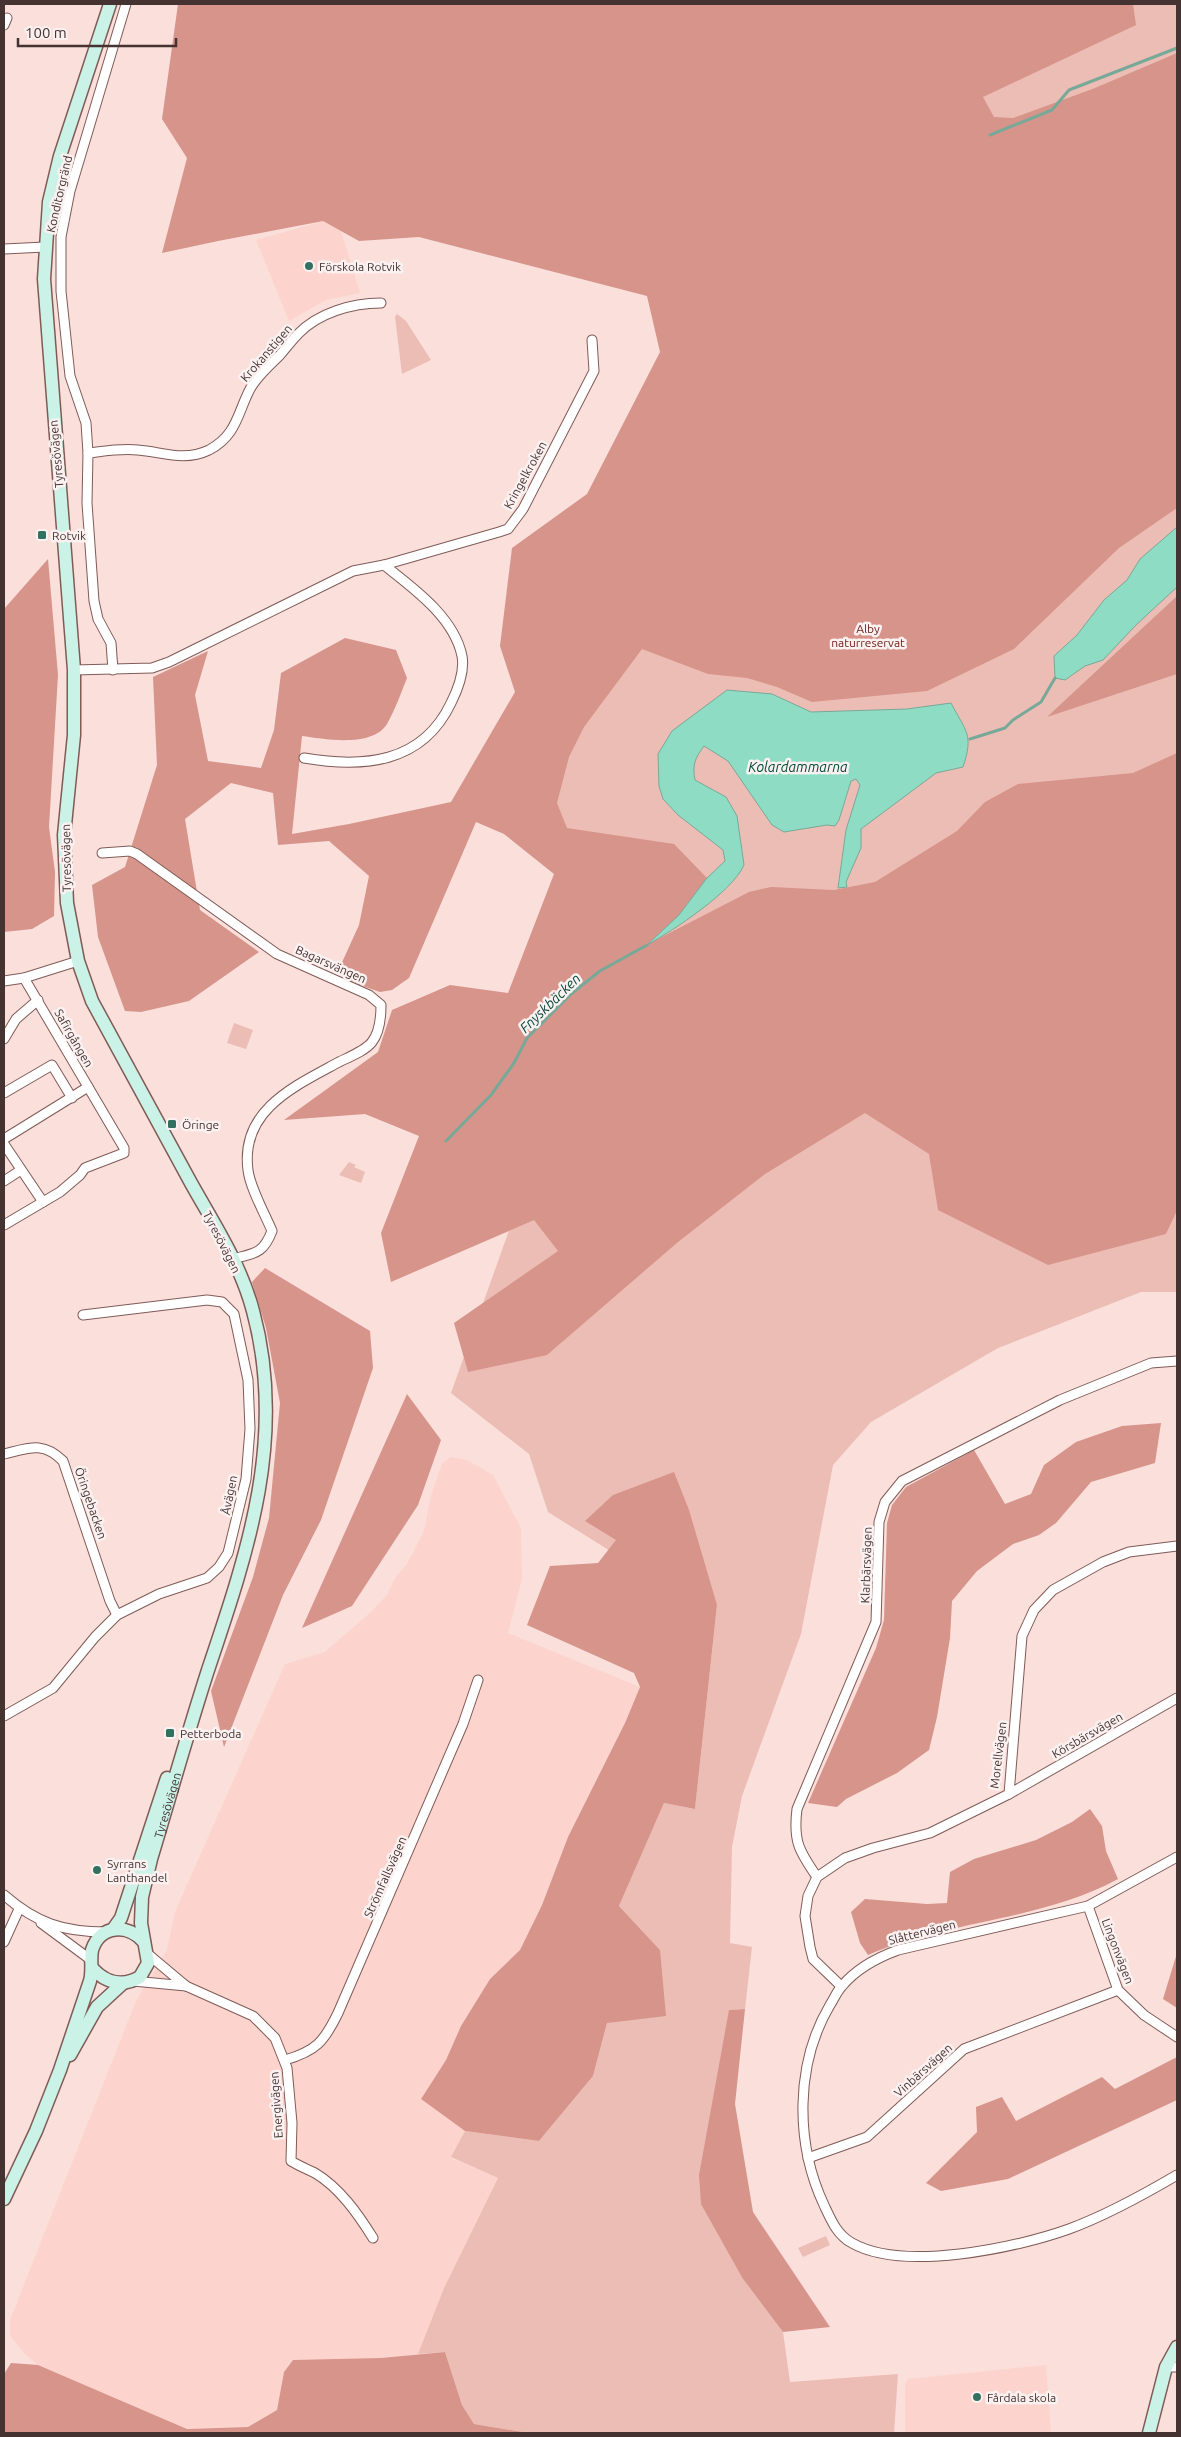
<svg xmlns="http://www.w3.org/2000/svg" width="1181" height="2437" viewBox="0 0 1181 2437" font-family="Ubuntu,sans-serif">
<rect width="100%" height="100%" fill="#fadfdb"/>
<g fill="#fdd4cd">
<polygon points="323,221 341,231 360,293 326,300 289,321 256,240"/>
<polygon points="450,1457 467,1460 493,1475 521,1528 522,1579 508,1633 640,1687 625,1723 568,1837 542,1905 520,1950 490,1979 461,2026 446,2060 421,2099 465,2131 451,2158 498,2178 444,2288 418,2354 284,2372 277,2410 248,2427 187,2429 38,2365 24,2353 10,2336 10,2320 136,2001 167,1950 175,1912 285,1664 325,1652 372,1611 387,1595 395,1578 407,1564 424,1531 431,1495 442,1464"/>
<polygon points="1046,2365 1051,2433 905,2433 905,2384 908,2379"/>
</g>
<g fill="#ecbdb5">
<polygon points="242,4 1177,4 1177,978 1166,1234 1177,1211 1177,1292 1141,1292 998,1348 871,1422 833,1465 801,1634 742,1796 732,1847 730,1943 752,1947 745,2009 729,2010 743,2279 783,2332 790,2382 898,2374 894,2433 529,2433 474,2424 462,2405 445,2352 418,2354 444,2288 498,2178 451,2157 465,2131 539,2141 593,2076 607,2023 660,1950 619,1906 664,1803 695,1809 717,1605 615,1554 548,1512 529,1454 451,1393 638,869 493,818 578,524 693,298"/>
<polygon points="397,314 406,321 431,360 402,374 395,317"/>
<polygon points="234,1023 253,1030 246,1049 227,1043"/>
<polygon points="349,1162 356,1165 354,1167 365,1172 361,1183 339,1175"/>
<polygon points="826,2236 830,2245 803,2257 798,2248"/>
</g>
<g fill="#d7948a">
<path d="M 178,4 L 1133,4 L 1136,25 L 983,97 L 994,117 L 1013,118 L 1095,88 L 1177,53 L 1177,508 L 1119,548 L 1014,649 L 927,691 L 812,702 L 777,687 L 747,678 L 708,674 L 642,649 L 584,727 L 569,757 L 557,803 L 567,828 L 674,844 L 707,878 L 679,915 L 650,943 L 749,892 L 771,887 L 834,890 L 875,882 L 957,831 L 985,802 L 1018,784 L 1133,773 L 1177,753 L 1177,1211 L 1166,1234 L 1048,1265 L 938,1210 L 929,1154 L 865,1113 L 765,1174 L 678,1242 L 547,1355 L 468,1372 L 454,1323 L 558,1251 L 534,1220 L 391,1282 L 381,1233 L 419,1136 L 365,1114 L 284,1120 L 378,1052 L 392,1010 L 450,985 L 508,993 L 554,874 L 504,834 L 476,822 L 409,978 L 392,990 L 380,992 L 348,981 L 339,969 L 359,925 L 369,876 L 329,841 L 278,845 L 273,793 L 231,783 L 185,819 L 200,910 L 259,952 L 189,1001 L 141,1012 L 125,1011 L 98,937 L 92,885 L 125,867 L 157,765 L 153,677 L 208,651 L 195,695 L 208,761 L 261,768 L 274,730 L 281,673 L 345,638 L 396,650 L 407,678 C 401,693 395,710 387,724 C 372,748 324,739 302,736 L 292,834 L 349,824 L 451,802 L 515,692 L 500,646 L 512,548 L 587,494 L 660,352 L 647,296 L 419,237 L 359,241 L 323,221 L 218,241 L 162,253 L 187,158 L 162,119 Z"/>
<polygon points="48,559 58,675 49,827 55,872 54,916 32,929 4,932 4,609"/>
<polygon points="1177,596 1177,674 1047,717"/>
<polygon points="265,1268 370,1331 373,1368 321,1520 283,1595 224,1747 211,1691 253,1577 269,1518 280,1403 266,1328 252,1282"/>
<polygon points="407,1394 441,1440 418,1505 352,1606 302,1628"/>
<polygon points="1161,1423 1155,1463 1091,1482 1056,1523 1039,1535 1013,1544 977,1571 952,1601 950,1638 937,1717 929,1750 897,1773 846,1799 837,1807 808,1803 876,1648 884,1620 887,1523 892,1505 906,1487 974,1450 1005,1504 1031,1494 1044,1465 1076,1442 1122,1426"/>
<polygon points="674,1472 689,1510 717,1605 695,1809 664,1803 619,1906 660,1950 666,2016 607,2023 593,2076 539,2141 465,2131 421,2099 446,2060 461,2026 490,1979 520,1950 542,1905 568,1837 625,1723 640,1687 634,1673 527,1625 550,1566 598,1563 616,1540 585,1521 613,1495"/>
<path d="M 1090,1809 L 1102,1826 L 1106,1851 L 1118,1879 C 1041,1921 948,1920 868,1955 L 860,1943 L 851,1912 L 865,1899 L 927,1904 L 947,1903 L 950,1872 L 974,1859 L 1036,1840 L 1072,1822 Z"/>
<polygon points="1177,1953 1177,2008 1163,1999"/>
<polygon points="745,2009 735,2104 753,2212 830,2327 783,2332 743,2279 701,2204 699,2175 729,2010"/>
<polygon points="1177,2057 1177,2100 1008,2179 941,2191 926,2183 977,2132 976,2107 1002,2097 1016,2121 1102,2077 1115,2089"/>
<polygon points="445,2352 462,2405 474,2424 529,2433 4,2433 4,2374 11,2363 38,2365 187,2429 248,2427 277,2410 284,2372 293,2360 381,2358"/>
</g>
<g fill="#8fdcc4" stroke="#78a998">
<polygon points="1177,527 1177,587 1136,625 1103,660 1085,666 1065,680 1055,678 1054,656 1077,635 1104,600 1127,580 1140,559"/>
<path d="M 727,690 L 772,694 L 811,712 L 907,709 L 951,703 C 966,732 974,734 963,767 L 936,773 L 861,829 L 861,848 L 846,882 L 847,887 L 838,888 L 846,830 L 860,785 L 856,779 L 851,781 L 839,820 L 835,826 L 827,825 L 784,832 L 772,825 L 728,761 L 704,746 C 695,758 692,765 695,780 L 726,797 L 737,816 L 744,865 C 732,892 674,930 647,945 L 679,915 L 707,878 L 725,861 L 723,850 L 678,815 L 663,799 L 659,786 L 658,754 L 672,731 Z"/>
</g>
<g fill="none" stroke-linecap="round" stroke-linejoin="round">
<g stroke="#78a998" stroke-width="3">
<polyline points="990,135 1052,110 1069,90 1177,48"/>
<polyline points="970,739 1005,728 1013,720 1041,702 1055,678"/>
<polyline points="446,1141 491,1095 514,1063 527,1038 571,994 600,971 647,945"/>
</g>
<g stroke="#805b56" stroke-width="11">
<g id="street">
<polyline points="4,25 7,18"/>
<polyline points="4,249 45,247"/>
<polyline points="88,453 86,423 70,376 61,291 61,237 70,191 126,4"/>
<polyline points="74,670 152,668 169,662 353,571 384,565 499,532 508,529 523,509 594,371 592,340"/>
<path d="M 113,670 L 111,643 L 98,619 L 94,601 L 87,503 L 88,453 C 105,451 122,448 138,450 C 163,452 184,462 209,450 C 237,435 237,414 250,389 C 257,376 270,365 280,355 C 286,348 291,341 298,334 C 318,313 352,303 381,303"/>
<path d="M 304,758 C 363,768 422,764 451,703 C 458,689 465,672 462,656 C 454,617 413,588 384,565"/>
<path d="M 102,853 L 130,851 L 137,854 L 277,954 L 369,995 L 381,1005 C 381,1017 379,1033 372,1042 C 365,1051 349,1057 339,1062 C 295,1086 240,1110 248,1170 C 250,1188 265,1214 272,1231 C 263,1254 255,1253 233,1259"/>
<polyline points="4,981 24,978 78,961"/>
<polyline points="4,1039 16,1019 38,1000"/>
<polyline points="4,1093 52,1065 72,1098"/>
<polyline points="4,1139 88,1087"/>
<polyline points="4,1144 43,1202 60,1192 80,1175 85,1168 124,1153 124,1148 24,978"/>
<polyline points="4,1181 21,1170"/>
<polyline points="4,1225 43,1202"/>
<path d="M 4,1454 C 29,1448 43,1441 63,1461 L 110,1601 L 117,1615"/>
<polyline points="4,1716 53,1688 95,1637 117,1615 159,1594 207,1578 219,1567 228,1553 246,1479 250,1429 248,1380 234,1314 222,1302 207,1300 83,1315"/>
<polyline points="1009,1794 1177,1698"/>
<path d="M 1177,1857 L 1088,1906 L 898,1950 C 876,1958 857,1968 842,1986 C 837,1991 834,1999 830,2005 C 795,2064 795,2143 824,2205 C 831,2220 837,2235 852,2243 C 903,2272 1016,2248 1069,2229 C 1107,2215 1143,2195 1177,2175"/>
<path d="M 817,1877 C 799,1851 793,1841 797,1809 L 876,1622 L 879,1522 L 885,1502 L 902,1481 L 1060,1400 L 1151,1363 L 1177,1361"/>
<path d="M 4,1895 C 36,1923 63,1932 106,1932"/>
<polyline points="1088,1906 1118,1990 1144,2015 1177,2037"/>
<polyline points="41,1923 91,1960"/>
<polyline points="4,1942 19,1909"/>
<path d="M 149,1955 L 186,1986 L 253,2016 L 275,2038 L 287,2068 L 292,2123 L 291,2161 C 299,2166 307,2169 315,2173 C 340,2188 358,2214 373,2238"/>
<polyline points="133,1981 186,1986"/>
<polyline points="841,1986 813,1959 810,1947 805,1916 808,1896 817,1877 845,1858 873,1848 930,1833 1009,1794 1022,1636 1034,1610 1053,1590 1103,1562 1129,1552 1177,1546"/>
<path d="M 285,2060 C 316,2051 324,2042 338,2013 L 463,1724 L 478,1680"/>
<polyline points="808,2158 867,2137 964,2049 1118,1990"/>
<polyline points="1166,2367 1177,2367"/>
</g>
</g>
<g stroke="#805b56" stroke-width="15">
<g id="secondary">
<polyline points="114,1928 121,1918 167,1778"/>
<path id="s1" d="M 93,1969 C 106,1983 123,1987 140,1977 L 148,1963 L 141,1923 L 142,1897 L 151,1859 C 170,1796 188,1732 208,1670 C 248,1551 287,1437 253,1311 C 241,1265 214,1224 191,1183 C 158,1122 125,1062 92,1001 L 78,961 L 67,903 L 64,835 L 74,735 L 74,670 L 44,279 L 49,202 L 60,156 L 110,4"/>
<polyline points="70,2055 97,2007 123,1983"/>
<path d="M 4,2199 L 36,2131 L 60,2070 L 90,1981 C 93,1970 90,1960 92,1950 C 100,1924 129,1924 144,1942"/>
<polyline points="1149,2433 1166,2367 1177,2347"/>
</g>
</g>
<use href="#street" stroke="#fff" stroke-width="9"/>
<use href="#secondary" stroke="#caf2e7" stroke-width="12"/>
</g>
<g fill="#327160" stroke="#faf1f0" stroke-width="2">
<circle cx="309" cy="266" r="5"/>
<rect x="37" y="530" width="10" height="10" rx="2.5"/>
<rect x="167" y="1119" width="10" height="10" rx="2.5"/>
<rect x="165" y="1728" width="10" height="10" rx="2.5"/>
<circle cx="97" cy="1870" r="5"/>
<circle cx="977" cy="2397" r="5"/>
</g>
<g text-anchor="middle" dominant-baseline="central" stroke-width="5" stroke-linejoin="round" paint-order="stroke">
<g font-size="12" fill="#443331" stroke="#faf1f0">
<text transform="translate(59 194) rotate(-77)">Konditorgränd</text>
<text transform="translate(266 353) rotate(-49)">Krokanstigen</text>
<text transform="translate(56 454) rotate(-95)">Tyresövägen</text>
<text transform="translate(525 475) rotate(-61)">Kringelkroken</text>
<text transform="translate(66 858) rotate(-91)">Tyresövägen</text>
<text transform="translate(331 964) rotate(24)">Bagarsvängen</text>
<text transform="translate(74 1038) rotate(60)">Safirgången</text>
<text transform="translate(222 1242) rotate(63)">Tyresövägen</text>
<text transform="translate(229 1495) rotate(-79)">Åvägen</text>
<text transform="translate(91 1503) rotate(71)">Öringebacken</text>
<text transform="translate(866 1565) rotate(-88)">Klarbärsvägen</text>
<text transform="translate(1087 1735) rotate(-30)">Körsbärsvägen</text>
<text transform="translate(998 1755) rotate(-83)">Morellvägen</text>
<text stroke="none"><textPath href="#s1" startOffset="230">Tyresövägen</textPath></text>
<text transform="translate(385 1877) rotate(-66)">Strömfallsvägen</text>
<text transform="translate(922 1932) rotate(-14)">Slåttervägen</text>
<text transform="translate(1118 1951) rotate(69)">Lingonvägen</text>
<text transform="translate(923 2070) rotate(-42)">Vinbärsvägen</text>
<text transform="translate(276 2105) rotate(-94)">Energivägen</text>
</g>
<g font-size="12" fill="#443331" stroke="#faf1f0" text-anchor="start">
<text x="319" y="266">Förskola Rotvik</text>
<text x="52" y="535">Rotvik</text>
<text x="182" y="1124">Öringe</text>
<text x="180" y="1733">Petterboda</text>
<text x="107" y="1863">Syrrans<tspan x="107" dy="14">Lanthandel</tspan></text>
<text x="987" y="2397">Fårdala skola</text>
</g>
<g font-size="12" fill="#6c1c17" stroke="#faf1f0">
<text x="868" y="628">Alby<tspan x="868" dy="14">naturreservat</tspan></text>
</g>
<g font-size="14" font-style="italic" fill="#024738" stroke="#faf1f0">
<text x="798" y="767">Kolardammarna</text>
<text transform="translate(550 1003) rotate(-44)">Fnyskbäcken</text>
</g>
</g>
<rect width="1181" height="2437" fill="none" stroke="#443331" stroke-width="10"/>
<path d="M18 38v8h158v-8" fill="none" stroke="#443331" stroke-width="2.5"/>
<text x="25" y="38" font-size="15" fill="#443331" stroke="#faf1f0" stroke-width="4" paint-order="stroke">100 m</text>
</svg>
